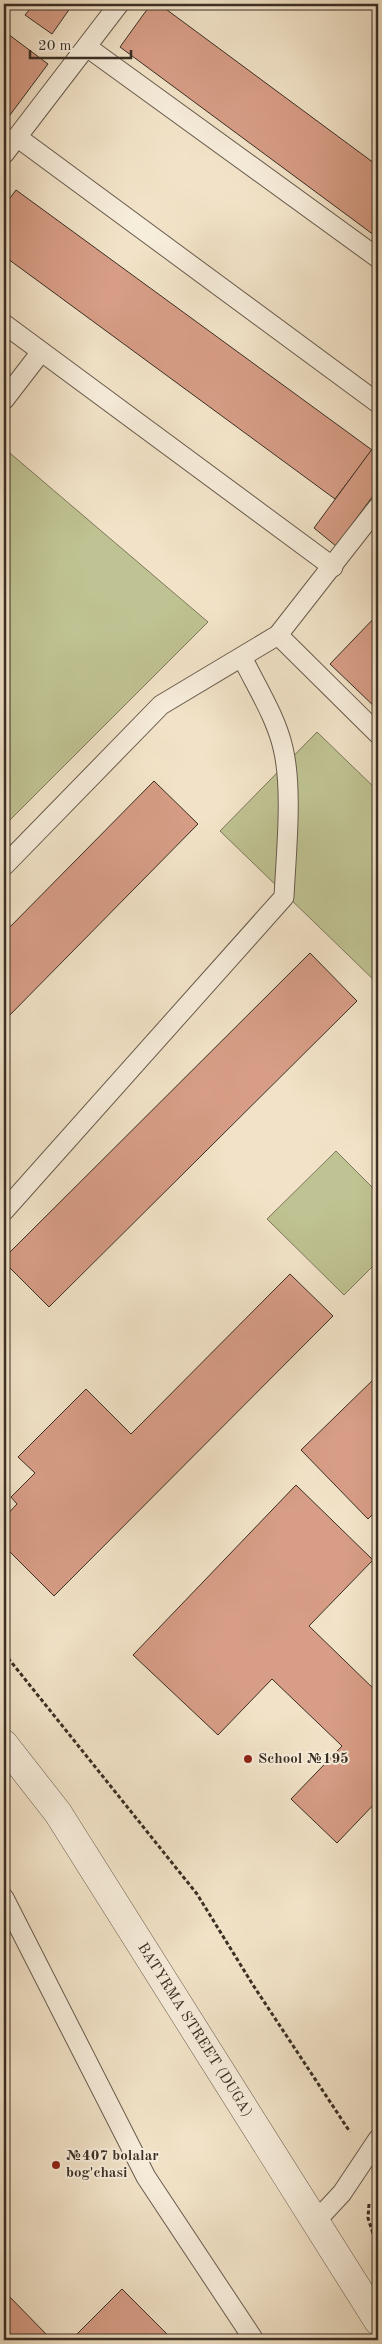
<svg xmlns="http://www.w3.org/2000/svg" width="382" height="2344" viewBox="0 0 382 2344" font-family="'Old Standard TT',serif">
<rect width="100%" height="100%" fill="#f2e3c8"/>
<filter id="stains"><feTurbulence type="fractalNoise" baseFrequency=".004" numOctaves="4"/><feColorMatrix values="0 0 0 0 .2 0 0 0 0 .09 0 0 0 0 .02 0 0 0 .5 -.17"/></filter>
<radialGradient id="worn" r=".72"><stop offset=".6" stop-color="#630" stop-opacity="0"/><stop offset="1" stop-color="#630" stop-opacity=".3"/></radialGradient>
<g fill="#bfc292" stroke="#7c785b">
<polygon points="4,448 208,622 4,826"/>
<polygon points="317,732 378,791 378,984 220,831"/>
<polygon points="336,1151 378,1193 378,1261 344,1295 267,1219"/>
</g>
<g fill="#d79d86" stroke="#3a2f24">
<polygon points="34,4 73,4 52,34 25,15"/>
<polygon points="151,4 159,4 378,166 378,238 120,47"/>
<polygon points="4,31 48,64 4,123"/>
<polygon points="16,190 372,450 335,499 4,256 4,206"/>
<polygon points="378,441 378,489 336,546 314,528"/>
<polygon points="378,614 378,710 330,664"/>
<polygon points="154,781 198,824 4,1021 4,933"/>
<polygon points="310,953 357,1001 49,1307 4,1262 4,1258"/>
<polygon points="290,1274 333,1316 54,1596 4,1546 4,1518 17,1504 11,1497 35,1473 18,1457 86,1389 131,1434"/>
<polygon points="378,1375 378,1509 368,1519 301,1450"/>
<polygon points="296,1485 373,1560 309,1626 378,1693 378,1800 337,1843 291,1799 342,1746 272,1679 218,1735 133,1655"/>
<polygon points="122,2289 171,2338 169,2340 71,2340"/>
<polygon points="4,2291 48,2336 44,2340 4,2340"/>
</g>
<g fill="none" stroke-linecap="round" stroke-linejoin="round">
<g stroke="#685c4d" stroke-width="21">
<g id="service">
<polyline points="87,47 378,258"/>
<polyline points="17,137 378,403"/>
<polyline points="4,154 119,4"/>
<polyline points="4,324 333,567"/>
<polyline points="4,400 41,352"/>
<polyline points="278,635 378,734"/>
<polyline points="4,866 161,705 278,635 378,507"/>
<path d="M 4,1211 L 284,897 C 286,854 293,789 283,748 C 276,717 256,686 242,657"/>
<polyline points="4,1898 146,2177 254,2340"/>
<polyline points="316,2221 342,2193 378,2139"/>
</g>
</g>
<g stroke="#685c4d" stroke-width="29">
<g id="minor">
<path id="s1" d="M 4,1744 L 58,1813 L 378,2321"/>
</g>
</g>
<g stroke="#3a2f24" stroke-width="3" stroke-dasharray="4 2.5" stroke-linecap="butt">
<polyline points="4,1653 197,1894 253,1985 350,2132"/>
<polyline points="369,2204 368,2218 378,2249"/>
</g>
<use href="#service" stroke="#f7eddb" stroke-width="19"/>
<use href="#minor" stroke="#f7eddb" stroke-width="28"/>
</g>
<g fill="#8f2418" stroke="#f7eddb" stroke-width="2">
<circle cx="248" cy="1759" r="5"/>
<circle cx="56" cy="2165" r="5"/>
</g>
<g text-anchor="middle" dominant-baseline="central" stroke-width="4" stroke-linejoin="round" paint-order="stroke">
<g font-size="15" font-weight="bold" fill="#3a2f24" stroke="#f7eddb" text-anchor="start">
<text x="258" y="1759">School №195</text>
<text x="66" y="2156">№407 bolalar<tspan x="66" dy="17">bog'chasi</tspan></text>
</g>
<g font-size="15" fill="#3a2f24" stroke="#f7eddb">
<text stroke="none"><textPath href="#s1" startOffset="344">BATYRMA STREET (DUGA)</textPath></text>
</g>
</g>
<rect width="382" height="2344" fill="none" stroke="#f2e3c8" stroke-width="20"/>
<rect x="5" y="5" width="372" height="2334" fill="none" stroke="#3a2f24" stroke-width="2.5"/>
<rect x="10" y="10" width="362" height="2324" fill="none" stroke="#3a2f24"/>
<path d="M30 50v8h101v-8" fill="none" stroke="#3a2f24" stroke-width="2.5"/>
<text x="38" y="50" font-size="15" fill="#3a2f24" stroke="#f7eddb" stroke-width="4" paint-order="stroke">20 m</text>
<rect width="100%" height="100%" filter="url(#stains)"/>
<rect width="100%" height="100%" fill="url(#worn)"/>
</svg>
